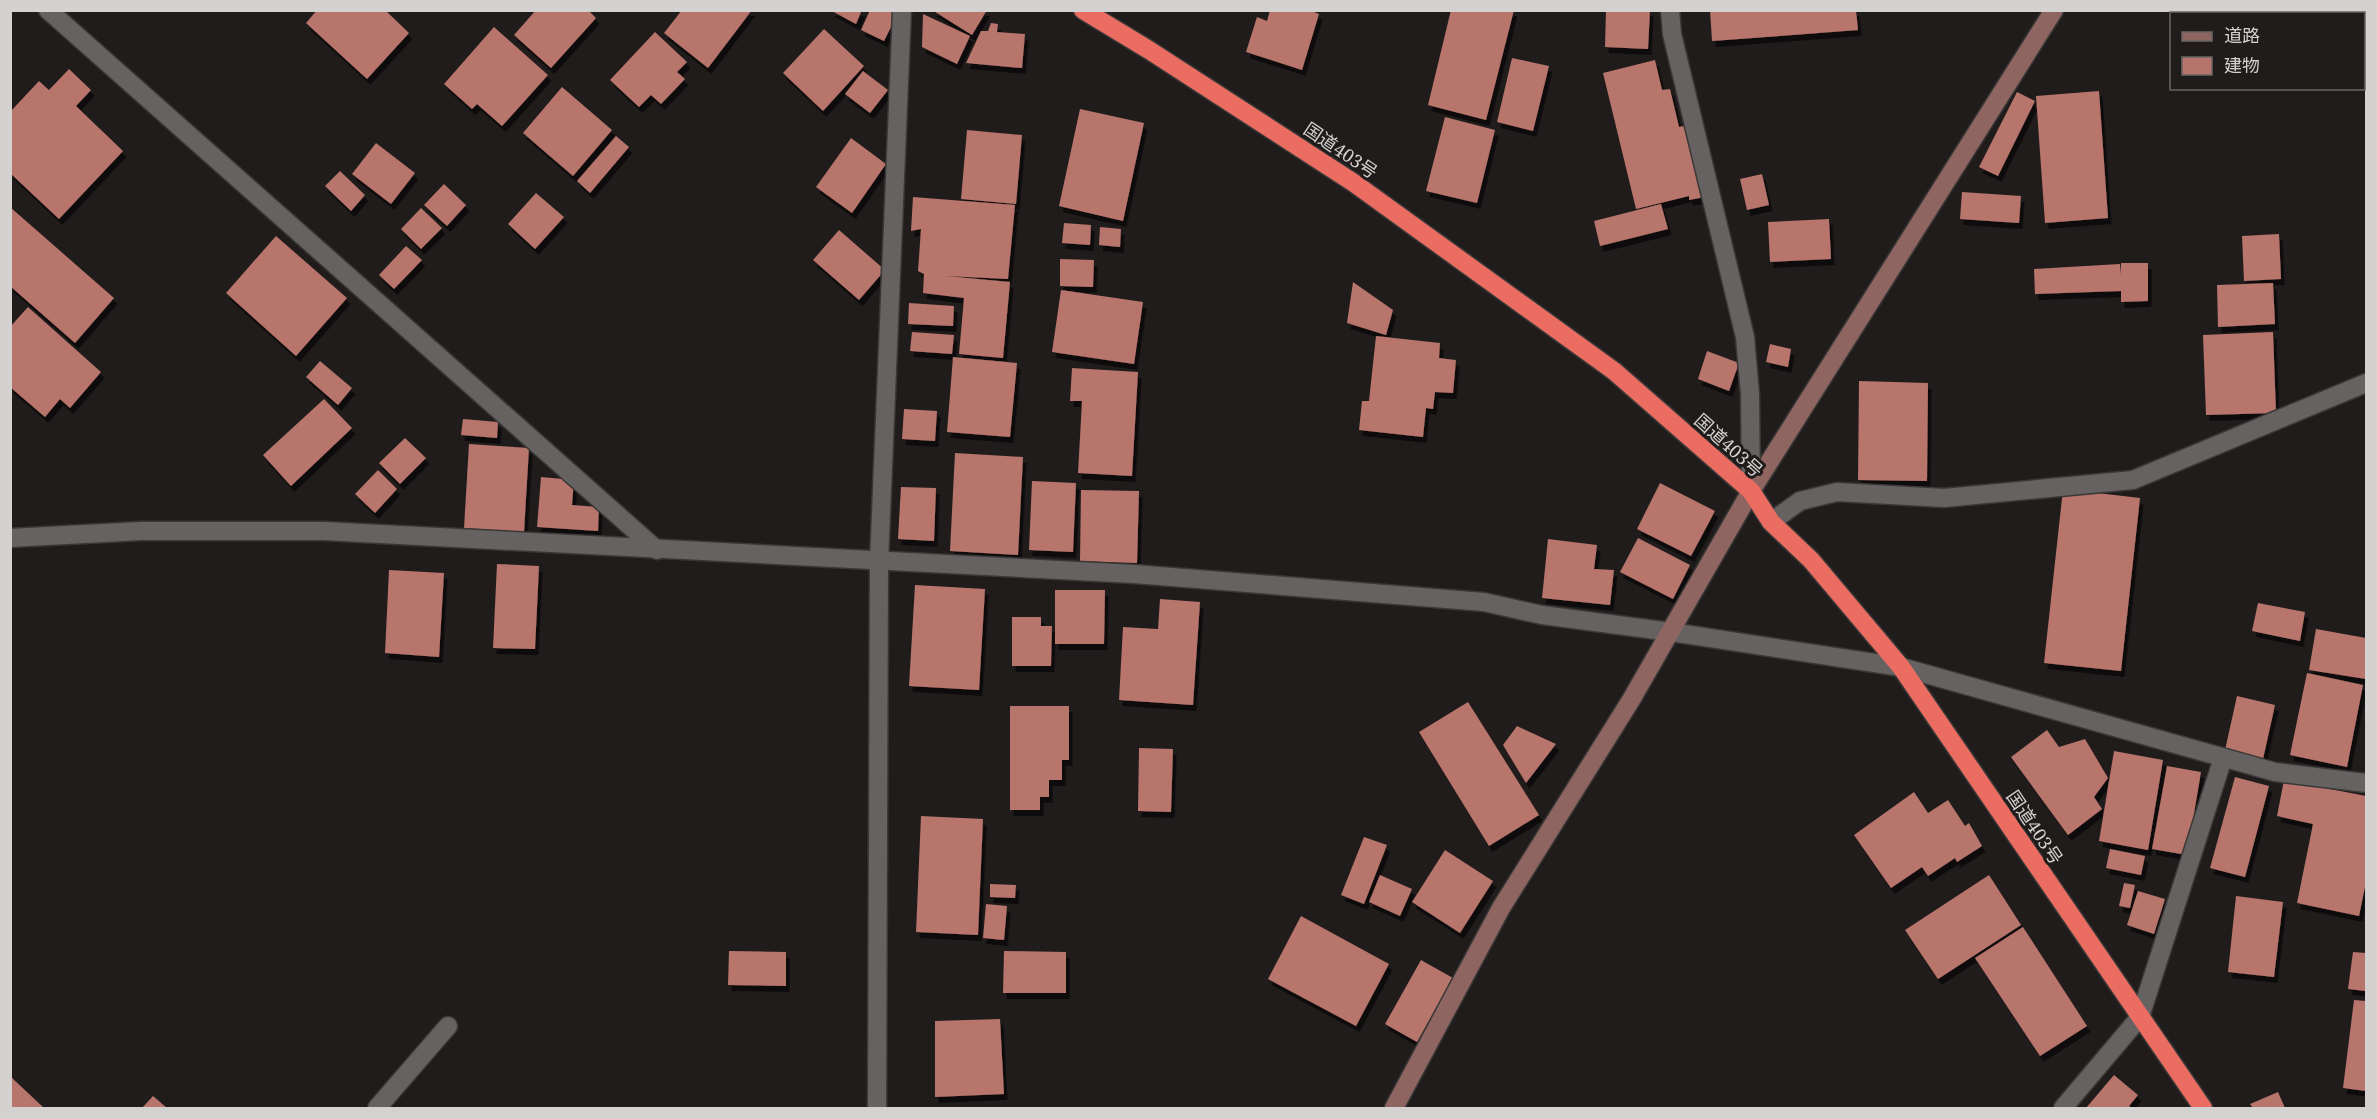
<svg xmlns="http://www.w3.org/2000/svg" width="2377" height="1119" viewBox="0 0 2377 1119" font-family="'Noto Serif','Noto Sans JP',serif">
<defs>
<filter id="shadow"><feDropShadow dx="3.5" dy="6" stdDeviation="0" flood-color="#0009"/></filter>
</defs>
<rect width="100%" height="100%" fill="#201c1b"/>
<g fill="#b7746c" filter="url(#shadow)">
<polygon points="317,10 385,10 409,33 367,79 306,23"/>
<polygon points="536,10 588,10 596,18 551,68 514,35"/>
<polygon points="682,10 752,10 708,68 664,33"/>
<polygon points="830,10 862,10 856,24"/>
<polygon points="870,10 889,10 897,15 884,41 861,30"/>
<polygon points="932,10 987,10 972,35"/>
<polygon points="1270,10 1309,10 1319,14 1302,70 1246,52 1257,17 1267,21"/>
<polygon points="1451,10 1514,10 1486,120 1428,105"/>
<polygon points="1606,10 1650,10 1648,49 1605,47"/>
<polygon points="1710,10 1856,10 1858,30 1712,41"/>
<polygon points="923,14 970,36 957,64 922,47"/>
<polygon points="991,23 998,24 997,32 1025,34 1022,68 966,63 981,31 988,31"/>
<polygon points="494,27 548,75 502,126 477,104 472,109 444,84"/>
<polygon points="824,29 864,66 823,111 783,73"/>
<polygon points="655,32 687,62 677,72 685,79 661,104 651,95 639,107 610,80"/>
<rect x="2364" y="36" width="2" height="35"/>
<polygon points="1512,58 1549,66 1533,131 1497,122"/>
<polygon points="1655,60 1662,90 1670,89 1679,127 1688,125 1705,197 1689,200 1689,196 1636,209 1603,73"/>
<polygon points="69,69 91,90 76,106 123,151 59,219 10,173 10,112 39,81 49,90"/>
<polygon points="863,71 888,90 870,113 845,94"/>
<polygon points="562,87 612,130 573,176 523,133"/>
<polygon points="2099,91 2108,218 2045,223 2036,96"/>
<polygon points="2017,92 2035,101 1998,176 1979,167"/>
<polygon points="1080,109 1144,123 1123,221 1059,206"/>
<polygon points="1445,117 1495,130 1477,203 1426,191"/>
<polygon points="967,130 1022,135 1016,204 961,199"/>
<polygon points="616,136 629,147 590,193 577,181"/>
<polygon points="851,138 886,164 852,213 816,187"/>
<polygon points="376,143 415,173 391,204 352,174"/>
<polygon points="340,171 365,195 351,211 325,186"/>
<polygon points="1762,174 1769,205 1747,210 1740,179"/>
<polygon points="444,184 466,205 447,226 424,205"/>
<polygon points="1962,192 2021,196 2019,223 1960,219"/>
<polygon points="536,193 564,217 535,249 508,224"/>
<polygon points="913,197 1015,205 1008,279 946,276 1010,282 1003,358 959,354 964,298 923,293 924,274 918,271 921,229 911,231"/>
<polygon points="1661,204 1668,229 1600,246 1594,221"/>
<polygon points="10,207 114,298 75,343 10,286"/>
<polygon points="421,208 442,228 421,249 401,229"/>
<polygon points="1829,219 1831,259 1770,262 1768,222"/>
<polygon points="1064,223 1091,225 1090,245 1062,243"/>
<polygon points="1100,227 1121,229 1120,247 1099,245"/>
<polygon points="839,230 885,270 859,300 813,260"/>
<polygon points="2279,234 2281,279 2244,281 2242,236"/>
<polygon points="276,236 347,298 296,356 226,293"/>
<polygon points="406,246 422,260 394,289 379,275"/>
<polygon points="1060,259 1094,260 1093,287 1060,286"/>
<polygon points="2121,263 2148,263 2148,301 2121,302 2121,291 2035,294 2034,269 2120,264 2121,275"/>
<polygon points="1353,282 1393,310 1386,335 1347,323"/>
<polygon points="2273,283 2275,324 2218,327 2217,285"/>
<polygon points="1061,290 1143,302 1134,364 1052,352"/>
<polygon points="909,303 954,306 953,326 908,324"/>
<polygon points="28,307 101,372 70,408 60,399 45,417 10,387 10,327"/>
<polygon points="912,332 954,335 952,354 910,351"/>
<polygon points="2273,332 2276,413 2206,415 2203,335"/>
<polygon points="1376,336 1440,343 1439,358 1456,360 1453,393 1435,392 1433,409 1426,408 1423,437 1359,430 1362,401 1369,401"/>
<polygon points="1770,344 1791,349 1788,367 1766,362"/>
<polygon points="1707,351 1739,363 1729,391 1698,379"/>
<polygon points="953,357 1017,363 1010,437 947,432"/>
<polygon points="320,361 352,388 338,405 306,377"/>
<polygon points="1072,368 1138,372 1132,476 1078,473 1082,401 1070,401"/>
<polygon points="1859,381 1928,383 1927,481 1858,480"/>
<polygon points="324,399 352,428 291,486 263,455"/>
<polygon points="904,409 937,411 935,441 902,439"/>
<polygon points="463,419 498,422 497,438 461,435"/>
<polygon points="405,438 426,458 400,484 379,463"/>
<polygon points="469,444 529,448 524,532 464,528"/>
<polygon points="955,453 1023,457 1018,555 950,551"/>
<polygon points="378,470 397,489 375,513 355,494"/>
<polygon points="541,477 574,480 572,505 599,507 598,531 537,527"/>
<polygon points="1032,481 1076,483 1073,552 1029,550"/>
<polygon points="1660,483 1715,511 1691,556 1637,529"/>
<polygon points="901,487 936,488 934,541 898,539"/>
<polygon points="2063,489 2140,498 2121,671 2044,663"/>
<polygon points="1081,490 1139,491 1137,563 1080,561"/>
<polygon points="1638,538 1690,565 1673,599 1620,572"/>
<polygon points="1548,539 1597,545 1594,569 1614,570 1610,605 1542,598"/>
<polygon points="497,564 539,566 535,649 493,648"/>
<polygon points="389,570 444,573 439,657 385,653"/>
<polygon points="915,585 985,589 979,690 909,686"/>
<polygon points="1055,590 1105,590 1104,644 1055,644"/>
<polygon points="1160,599 1200,602 1193,705 1119,700 1123,627 1158,629"/>
<polygon points="2258,603 2305,612 2300,641 2252,631"/>
<polygon points="1012,617 1041,617 1041,626 1052,626 1051,666 1012,666"/>
<polygon points="2316,629 2366,638 2366,679 2309,670"/>
<polygon points="2307,673 2363,685 2347,767 2290,755"/>
<polygon points="2237,696 2275,705 2263,759 2225,750"/>
<polygon points="1468,702 1539,815 1489,846 1419,732"/>
<polygon points="1010,706 1069,706 1069,760 1062,760 1062,780 1049,780 1049,797 1040,797 1040,810 1010,810"/>
<polygon points="1517,726 1556,744 1526,783 1503,745"/>
<polygon points="2047,730 2059,747 2085,739 2108,778 2094,797 2102,809 2068,835 2011,757"/>
<polygon points="1139,748 1173,749 1171,812 1138,811"/>
<polygon points="2114,751 2163,760 2148,850 2099,841"/>
<polygon points="2167,766 2201,772 2187,855 2152,849"/>
<polygon points="2235,777 2269,786 2245,877 2210,868"/>
<polygon points="2284,780 2366,796 2366,882 2359,916 2297,903 2313,824 2277,816"/>
<polygon points="1914,792 1928,813 1948,800 1965,826 1969,823 1982,846 1957,862 1955,858 1928,876 1922,867 1891,888 1854,835"/>
<polygon points="921,816 983,819 978,935 916,932"/>
<polygon points="1364,837 1387,845 1364,904 1341,895"/>
<polygon points="2110,849 2145,856 2141,875 2106,868"/>
<polygon points="1445,850 1493,881 1460,933 1412,902"/>
<polygon points="1380,875 1412,889 1400,916 1369,902"/>
<polygon points="1989,875 2021,925 1938,979 1905,930"/>
<polygon points="2124,883 2135,885 2130,908 2119,906"/>
<polygon points="990,884 1016,885 1015,898 990,897"/>
<polygon points="2138,891 2165,899 2154,934 2127,925"/>
<polygon points="2236,896 2283,902 2274,977 2228,972"/>
<polygon points="986,904 1007,906 1004,940 983,938"/>
<polygon points="1301,916 1389,964 1356,1026 1268,979"/>
<polygon points="2023,927 2087,1026 2040,1056 1975,958"/>
<polygon points="729,951 786,952 786,986 728,985"/>
<polygon points="1004,951 1066,952 1066,993 1003,993"/>
<polygon points="2353,952 2366,953 2366,991 2348,989"/>
<polygon points="1421,960 1453,978 1417,1042 1385,1024"/>
<polygon points="2354,1000 2366,1001 2366,1091 2343,1088"/>
<polygon points="1000,1019 1004,1094 935,1097 935,1021"/>
<polygon points="2114,1075 2138,1095 2129,1106 2132,1108 2086,1108"/>
<polygon points="10,1076 44,1108 10,1108"/>
<polygon points="2278,1092 2285,1108 2253,1108 2250,1104"/>
<polygon points="153,1096 167,1108 142,1108"/>
</g>
<g fill="none" stroke-linecap="round" stroke-linejoin="round">
<g stroke="#3a3837" stroke-width="21">
<g id="lane">
<polyline points="1771,522 1800,501 1837,492 1944,498 2133,480 2366,383"/>
<polyline points="2063,1108 2140,1017 2223,758"/>
</g>
</g>
<g stroke="#3a3837" stroke-width="21">
<g id="street">
<polyline points="48,10 657,550"/>
<polyline points="1670,10 1672,34 1745,337 1750,394 1751,491"/>
<polyline points="10,538 141,531 324,531 1134,574 1484,602 1542,615 1671,632 1901,667 2275,772 2366,783"/>
<polyline points="377,1108 448,1026"/>
<polyline points="877,1108 879,562 902,10"/>
</g>
</g>
<g stroke="#3a3837" stroke-width="21">
<polyline id="secondary" points="1394,1108 1501,908 1631,700 1751,491 2054,10"/>
</g>
<g stroke="#3a3837" stroke-width="21">
<polyline id="highway" points="1083,10 1149,50 1354,183 1614,371 1751,491 1771,522 1811,560 1901,667 2203,1108"/>
</g>
<use href="#lane" stroke="#666261" stroke-width="18"/>
<use href="#street" stroke="#666261" stroke-width="18"/>
<use href="#secondary" stroke="#8e6561" stroke-width="18"/>
<use href="#highway" stroke="#eb6d62" stroke-width="18"/>
</g>
<g text-anchor="middle" dominant-baseline="central" stroke-width="6" stroke-linejoin="round" paint-order="stroke">
<g font-size="18" fill="#d4d2d1" stroke="#201c1b">
<text transform="translate(1341 150) rotate(34)">国道403号</text>
<text transform="translate(1729 445) rotate(42)">国道403号</text>
<text transform="translate(2035 827) rotate(56)">国道403号</text>
</g>
</g>
<rect width="2377" height="1119" fill="none" stroke="#d4d2d1" stroke-width="24"/>
<rect x="2170" y="12" width="195" height="78" fill="#201c1b" stroke="#686564" stroke-width="1.5"/>
<rect x="2182" y="32" width="30" height="9" fill="#8e6561" stroke="#686564" stroke-width="1.5"/>
<text x="2224" y="42" font-size="18" fill="#d4d2d1">道路</text>
<rect x="2182" y="57" width="30" height="18" fill="#b7746c" stroke="#686564" stroke-width="1.5"/>
<text x="2224" y="72" font-size="18" fill="#d4d2d1">建物</text>
</svg>
